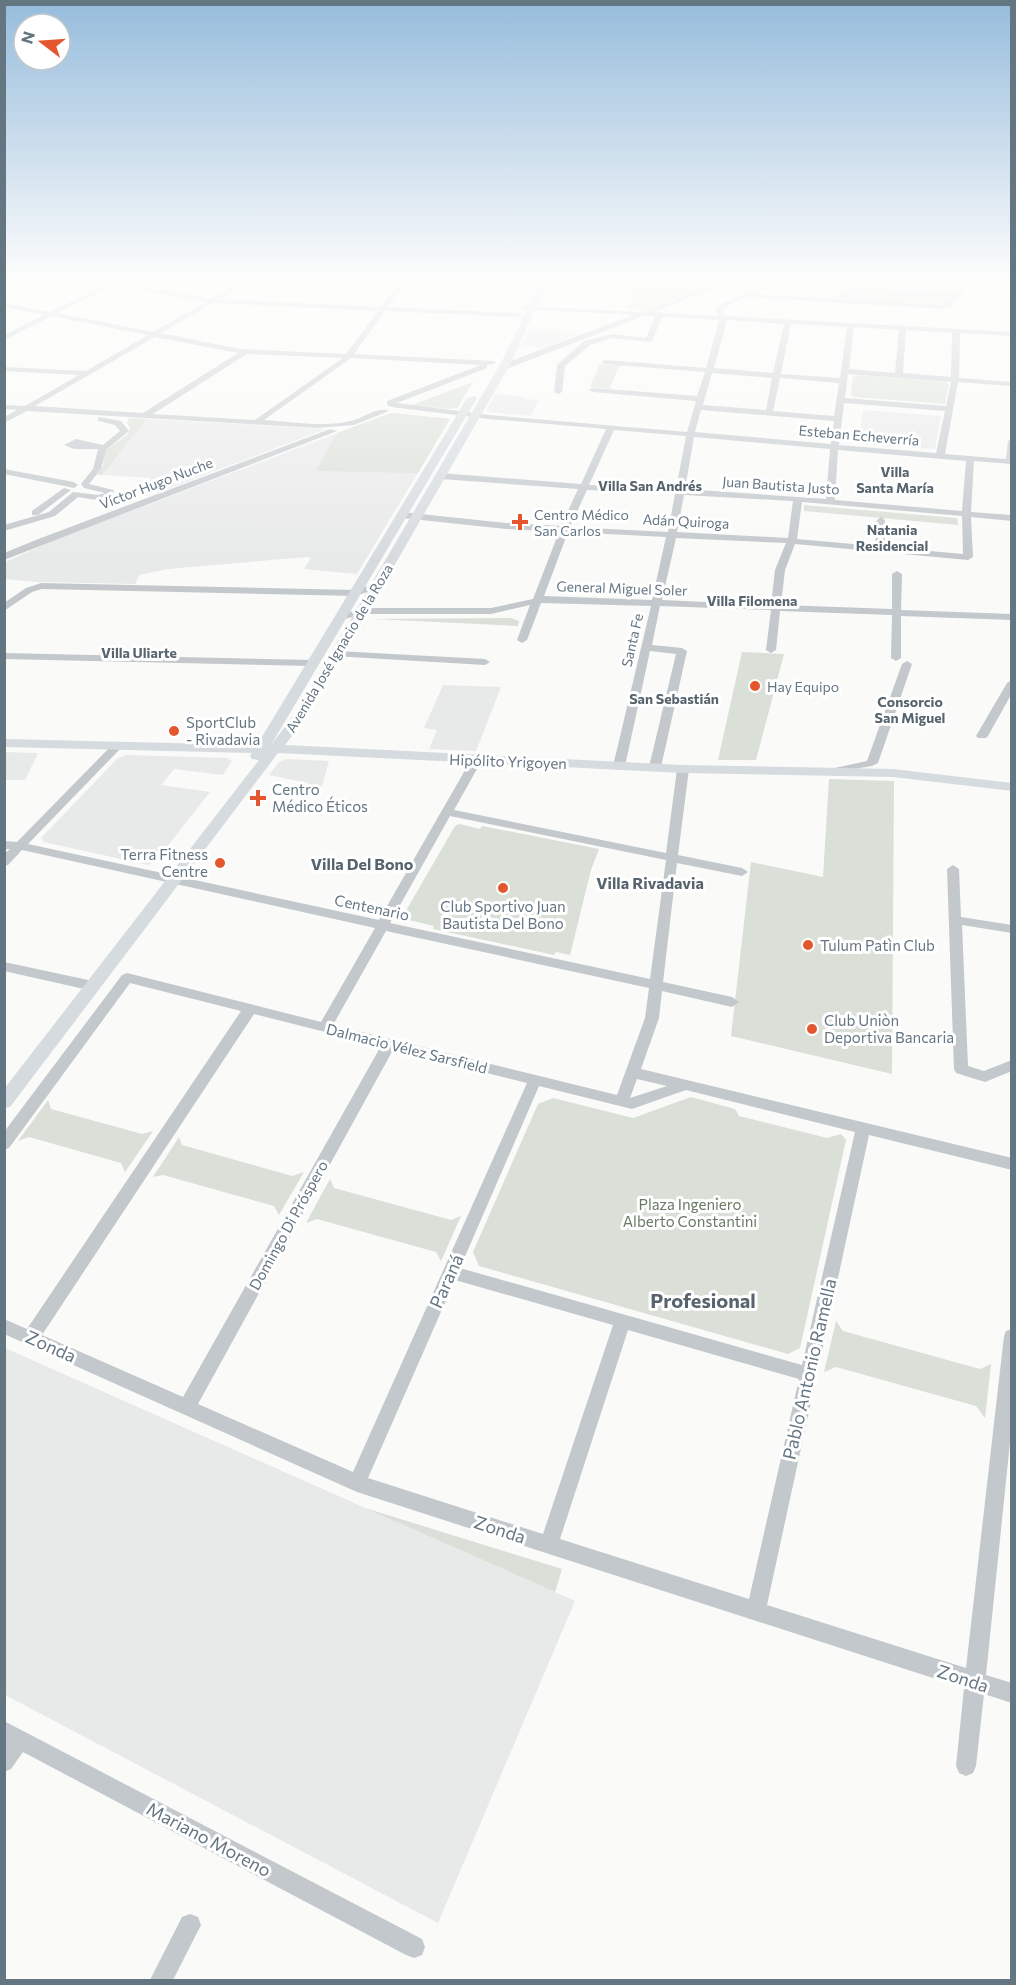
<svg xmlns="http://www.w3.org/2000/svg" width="1016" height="1985" viewBox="0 0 1016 1985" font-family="Commissioner,sans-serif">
<rect width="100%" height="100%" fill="#fafaf8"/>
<g fill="#e8e9e9">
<polygon points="531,328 572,332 580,334 545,348 522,345"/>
<polygon points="495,394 525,397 524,399 539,400 531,416 490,412 486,411"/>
<polygon points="863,410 941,416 935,449 858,444"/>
<polygon points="391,413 450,419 357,574 304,569 311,558 307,557 168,569 139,575 135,584 36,582 5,579 5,562 57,539"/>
<polygon points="147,419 326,429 162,491 146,485 151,478 102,475"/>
<polygon points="443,685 501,687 476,751 429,749 437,730 424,728"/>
<polygon points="5,752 38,753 25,780 5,780"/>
<polygon points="126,755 227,758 232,761 223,775 174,769 161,785 210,792 155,862 148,865 44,842 41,838 118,758"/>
<polygon points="287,759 329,761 319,796 305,794 308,783 269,775 279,762"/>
<polygon points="5,1348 575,1601 438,1923 5,1695"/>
</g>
<g fill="#dadfd7">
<polygon points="552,282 720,282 645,310 629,309 633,293 546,291"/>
<polygon points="853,291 950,297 952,298 947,304 941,305 842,300 839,297"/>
<polygon points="600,364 623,365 619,367 610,387 613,389 590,387"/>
<polygon points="858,375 945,382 949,384 945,404 855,397 851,395 853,377"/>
<polygon points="473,382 457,408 450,409 412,405"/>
<polygon points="391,413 450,419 418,473 316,471 337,433"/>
<polygon points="129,418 147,419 102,475 97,475 103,466 105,451 127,435 130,428 127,423"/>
<polygon points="804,505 957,518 958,525 804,511"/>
<polygon points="511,618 519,621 518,626 374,619"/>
<polygon points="742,652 784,654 756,760 718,760"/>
<polygon points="829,779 894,781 892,1074 731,1036 751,862 823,877"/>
<polygon points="459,824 480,829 482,826 599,849 591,870 570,955 556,952 554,955 433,929 434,926 405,919 403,916 455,826"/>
<polygon points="691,1097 735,1109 739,1116 827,1138 841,1134 846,1140 800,1348 788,1354 479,1266 473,1252 538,1104 553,1098 633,1118"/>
<polygon points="48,1100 51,1109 142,1134 153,1131 125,1172 121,1163 29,1137 18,1141"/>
<polygon points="179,1137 182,1145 292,1176 304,1172 279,1215 274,1206 163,1175 153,1177"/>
<polygon points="330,1179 334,1188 451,1220 461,1216 441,1261 436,1252 317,1219 306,1223"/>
<polygon points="836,1321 843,1331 980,1369 991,1364 985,1418 976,1406 836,1367 824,1372"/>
<polygon points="365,1508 562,1569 555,1592"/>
</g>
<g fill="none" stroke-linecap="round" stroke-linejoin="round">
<g fill="#c3c8cc" fill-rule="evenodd">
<path d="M 104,282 L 118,282 L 211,299 L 240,282 L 248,282 L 220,299 L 381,307 L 399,282 L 405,282 L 388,307 L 518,313 L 522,315 L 518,317 L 385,311 L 354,354 L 493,361 L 497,363 L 487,365 L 487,368 L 397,403 L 489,415 L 687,432 L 696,401 L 593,392 L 589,390 L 593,388 L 697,396 L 705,372 L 605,364 L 601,362 L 605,360 L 706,368 L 719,320 L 662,317 L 652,342 L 612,338 L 590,345 L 565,366 L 562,392 L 558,394 L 554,392 L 557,365 L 584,341 L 612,334 L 646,338 L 655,316 L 644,316 L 506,369 L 500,369 L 500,365 L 633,315 L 522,309 L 520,306 L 643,312 L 721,282 L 730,282 L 654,312 L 717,316 L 716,308 L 722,303 L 775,282 L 784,282 L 755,294 L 828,298 L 855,288 L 956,293 L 966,282 L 973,282 L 951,306 L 941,309 L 747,297 L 722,309 L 724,316 L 1012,332 L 1012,336 L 960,333 L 959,378 L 1012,382 L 1012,386 L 958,382 L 945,454 L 1006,459 L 1008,441 L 1012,439 L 1012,464 L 974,461 L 971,512 L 1012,515 L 1012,521 L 971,517 L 973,557 L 968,560 L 795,544 L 785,570 L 781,605 L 892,609 L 892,574 L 897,571 L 902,574 L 901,610 L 1012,614 L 1012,620 L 901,616 L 901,658 L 896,661 L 891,658 L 892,615 L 780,611 L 776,650 L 771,653 L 766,650 L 771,610 L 660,606 L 652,645 L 682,648 L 687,651 L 661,767 L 655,770 L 649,767 L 676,654 L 650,651 L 625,766 L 619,769 L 615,768 L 613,766 L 651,606 L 541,603 L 527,640 L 522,643 L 517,640 L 530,605 L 491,614 L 362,614 L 341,620 L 336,617 L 362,608 L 491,608 L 533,599 L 559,532 L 506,529 L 402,518 L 398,515 L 402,512 L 506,523 L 561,526 L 578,489 L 440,479 L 436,476 L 440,473 L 581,484 L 606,429 L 489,419 L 391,407 L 387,405 L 387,401 L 481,365 L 351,358 L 264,420 C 293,422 326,428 354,420 C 364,417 380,406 389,411 L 354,425 L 318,428 L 27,411 L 4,423 L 4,417 L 17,410 L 4,409 L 4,405 L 25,406 L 79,375 L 4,371 L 4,367 L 86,371 L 148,335 L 52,316 L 4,340 L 4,335 L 44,315 L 4,307 L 4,303 L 50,312 L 106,284 ZM 113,285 L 206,302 L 153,332 L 58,313 ZM 856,292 L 953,297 L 947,304 L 941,305 L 835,299 ZM 213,303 L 378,311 L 346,354 L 240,349 L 161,333 ZM 727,320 L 784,324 L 773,373 L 714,368 ZM 791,324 L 847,327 L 840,378 L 781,374 ZM 854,327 L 899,330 L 895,373 L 849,369 ZM 906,330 L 952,333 L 951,377 L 903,373 ZM 155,337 L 238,353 L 143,413 L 35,406 ZM 247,354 L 343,358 L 255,420 L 153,414 ZM 712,373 L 772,378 L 766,410 L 703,405 ZM 848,374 L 951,382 L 946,406 L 845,398 ZM 780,378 L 839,383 L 834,416 L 773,411 ZM 844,403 L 945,411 L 936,453 L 839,445 ZM 701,410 L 834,421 L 831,444 L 695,432 ZM 614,430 L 686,436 L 676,489 L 589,485 ZM 694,437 L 830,449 L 826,499 L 685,489 ZM 838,450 L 966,461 L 962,511 L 835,500 ZM 587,490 L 675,494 L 668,532 L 570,527 ZM 684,495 L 793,501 L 788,538 L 677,532 ZM 802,502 L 962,516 L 963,554 L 885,547 L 885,520 L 881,517 L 877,520 L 875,546 L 797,539 ZM 568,532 L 666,537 L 652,600 L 544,596 ZM 676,538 L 786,543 L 775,570 L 771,605 L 662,600 Z"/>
<path d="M 98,417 L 121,421 L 129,431 L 106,450 L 101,469 L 89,484 L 113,490 L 114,492 C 106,504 91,499 78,497 L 55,516 L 4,531 L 4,525 L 49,512 L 73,492 L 98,495 L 105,493 L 84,488 L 81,484 L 93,469 L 98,449 L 74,449 L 64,445 L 76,439 L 103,445 L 120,431 L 115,425 L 98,421 Z"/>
<polygon points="330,429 337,431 4,560 4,553 41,538"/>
<polygon points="4,469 74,482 78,485 74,488 4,474"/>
<polygon points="64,488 71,490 38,515 32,515 32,511"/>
<polygon points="41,583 355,590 375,584 380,587 356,596 42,589 32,592 4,611 4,603 26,588"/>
<polygon points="337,651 485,659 490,662 485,665 333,656 332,654"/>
<polygon points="4,653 314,660 319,663 314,666 4,659"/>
<polygon points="907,661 912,664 878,763 872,766 830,773 830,769 867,761 902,664"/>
<polygon points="1012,680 1012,693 988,736 986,738 978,738 976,736 1007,683"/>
<path d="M 117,743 L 121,744 L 121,748 L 28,844 L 379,920 L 472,758 L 480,758 L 482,760 L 454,810 L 666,853 L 677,769 L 679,767 L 687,767 L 689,769 L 678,855 L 742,868 L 748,872 L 742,876 L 677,863 L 663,982 L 732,997 L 739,1002 L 732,1007 L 662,991 L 659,1018 L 641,1069 L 1012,1158 L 1012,1170 L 869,1135 L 767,1605 L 966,1668 L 1004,1336 L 1006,1331 L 1012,1329 L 1012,1423 L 986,1675 L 1012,1683 L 1012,1703 L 984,1694 L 976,1766 L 973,1773 L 966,1776 L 959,1773 L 956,1766 L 964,1688 L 357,1492 L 4,1334 L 4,1319 L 27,1329 L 241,1011 L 130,983 L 9,1148 L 4,1150 L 4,1132 L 122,975 L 127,973 L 321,1022 L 375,928 L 22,850 L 8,865 L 4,866 L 4,854 L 10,849 L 4,849 L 4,841 L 17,842 L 113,744 ZM 450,816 L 666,860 L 650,979 L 390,923 ZM 386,931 L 649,988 L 645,1018 L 617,1095 L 333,1025 ZM 254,1014 L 381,1046 L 183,1397 L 42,1335 ZM 393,1050 L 527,1083 L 353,1472 L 198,1404 ZM 637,1079 L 667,1086 L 630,1098 ZM 539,1086 L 632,1109 L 686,1090 L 855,1132 L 802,1365 L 460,1268 ZM 455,1280 L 613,1325 L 543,1534 L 368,1478 ZM 628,1330 L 799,1379 L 749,1599 L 560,1539 Z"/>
<polygon points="953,865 959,869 961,917 1012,925 1012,933 962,925 968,1066 984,1071 1012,1060 1012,1071 985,1082 956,1073 954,1069 947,869"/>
<polygon points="4,962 93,981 100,986 93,991 4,971"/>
<polygon points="4,1721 422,1939 425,1947 422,1955 414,1958 406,1955 23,1752 11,1769 4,1772"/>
<polygon points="190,1914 198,1917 201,1925 173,1980 150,1980 182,1917"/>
</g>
<polygon fill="#d6dbdf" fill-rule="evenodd" points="543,282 551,282 538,303 512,361 310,712 285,745 683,765 893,769 1012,783 1012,791 893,777 683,773 278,753 10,1107 4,1108 4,1089 259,760 252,759 250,756 252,753 4,747 4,739 257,745 467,398 475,396 477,398 271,745 297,711 502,361 530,303"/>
</g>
<linearGradient id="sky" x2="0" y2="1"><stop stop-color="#96bcdc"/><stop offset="0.5" stop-color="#fdfdfc"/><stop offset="1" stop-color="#fdfdfc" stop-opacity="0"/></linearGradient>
<rect width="1016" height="560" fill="url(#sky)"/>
<g fill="#e4572e" stroke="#fff" stroke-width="2">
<path d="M517 513h6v6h6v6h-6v6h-6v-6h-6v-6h6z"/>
<circle cx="755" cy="686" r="6"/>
<circle cx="174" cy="731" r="6"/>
<path d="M255 789h6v6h6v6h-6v6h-6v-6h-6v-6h6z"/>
<circle cx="220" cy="863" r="6"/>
<circle cx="503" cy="888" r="6"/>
<circle cx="808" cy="945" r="6"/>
<circle cx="812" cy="1029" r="6"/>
</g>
<g text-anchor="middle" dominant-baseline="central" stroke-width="6" stroke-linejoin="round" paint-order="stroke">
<g font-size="14" fill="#657683" stroke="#fff">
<text transform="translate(859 435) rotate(5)">Esteban Echeverría</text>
<text transform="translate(156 483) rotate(-21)">Víctor Hugo Nuche</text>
<text transform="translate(781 485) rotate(4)">Juan Bautista Justo</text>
<text transform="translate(686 521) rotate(3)">Adán Quiroga</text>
<text transform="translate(622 588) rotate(2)">General Miguel Soler</text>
<text transform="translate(632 640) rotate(-77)">Santa Fe</text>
<text transform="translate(339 648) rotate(-59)">Avenida José Ignacio de la Roza</text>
</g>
<g font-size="14" font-weight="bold" fill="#57646e" stroke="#fff">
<text x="895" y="471">Villa<tspan x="895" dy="16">Santa María</tspan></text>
<text x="650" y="485">Villa San Andrés</text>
<text x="892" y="529">Natania<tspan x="892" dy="16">Residencial</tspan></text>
<text x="752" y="600">Villa Filomena</text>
<text x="139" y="652">Villa Uliarte</text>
<text x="674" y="698">San Sebastián</text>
<text x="910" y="701">Consorcio<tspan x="910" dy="16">San Miguel</tspan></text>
</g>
<g font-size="14" fill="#657683" stroke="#fff" text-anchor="start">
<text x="534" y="514">Centro Médico<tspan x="534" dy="16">San Carlos</tspan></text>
<text x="767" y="686">Hay Equipo</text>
</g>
<g font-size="15" fill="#657683" stroke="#fff" text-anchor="start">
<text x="186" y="722">SportClub<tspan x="186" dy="17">- Rivadavia</tspan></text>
<text x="272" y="789">Centro<tspan x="272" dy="17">Médico Éticos</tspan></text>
<text x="208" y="854" text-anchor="end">Terra Fitness<tspan x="208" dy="17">Centre</tspan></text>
<text x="503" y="906" text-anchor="middle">Club Sportivo Juan<tspan x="503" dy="17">Bautista Del Bono</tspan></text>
<text x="820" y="945">Tulum Patìn Club</text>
<text x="824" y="1020">Club Uniòn<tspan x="824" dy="17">Deportiva Bancaria</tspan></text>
</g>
<g font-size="15" fill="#657683" stroke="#fff">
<text transform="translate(508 761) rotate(2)">Hipólito Yrigoyen</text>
<text transform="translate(372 907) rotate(12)">Centenario</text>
<text transform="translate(407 1048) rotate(14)">Dalmacio Vélez Sarsfield</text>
<text transform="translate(288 1225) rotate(-61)">Domingo Di Próspero</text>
</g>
<g font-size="15" fill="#687a64" stroke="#fff">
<text x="690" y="1204">Plaza Ingeniero<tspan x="690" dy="17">Alberto Constantini</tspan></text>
</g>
<g font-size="16" font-weight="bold" fill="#57646e" stroke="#fff">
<text x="362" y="863">Villa Del Bono</text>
<text x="650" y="882">Villa Rivadavia</text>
</g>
<g font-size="18" fill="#657683" stroke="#fff">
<text transform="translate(446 1281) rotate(-66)">Paraná</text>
<text transform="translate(51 1346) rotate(24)">Zonda</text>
<text transform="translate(809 1369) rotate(-77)">Pablo Antonio Ramella</text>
<text transform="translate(500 1529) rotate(18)">Zonda</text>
<text transform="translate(963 1678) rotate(18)">Zonda</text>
<text transform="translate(209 1839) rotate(28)">Mariano Moreno</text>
</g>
<g font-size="20" font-weight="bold" fill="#57646e" stroke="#fff">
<text x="703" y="1300">Profesional</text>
</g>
</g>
<rect width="1016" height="1985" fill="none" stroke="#657683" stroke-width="12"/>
<g transform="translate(42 42) rotate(287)"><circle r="28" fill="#ffffff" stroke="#c1c8cd" stroke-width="1.5"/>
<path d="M0-4.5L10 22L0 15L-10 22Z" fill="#e4572e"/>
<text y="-9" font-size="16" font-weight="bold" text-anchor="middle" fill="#657683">N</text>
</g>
</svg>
